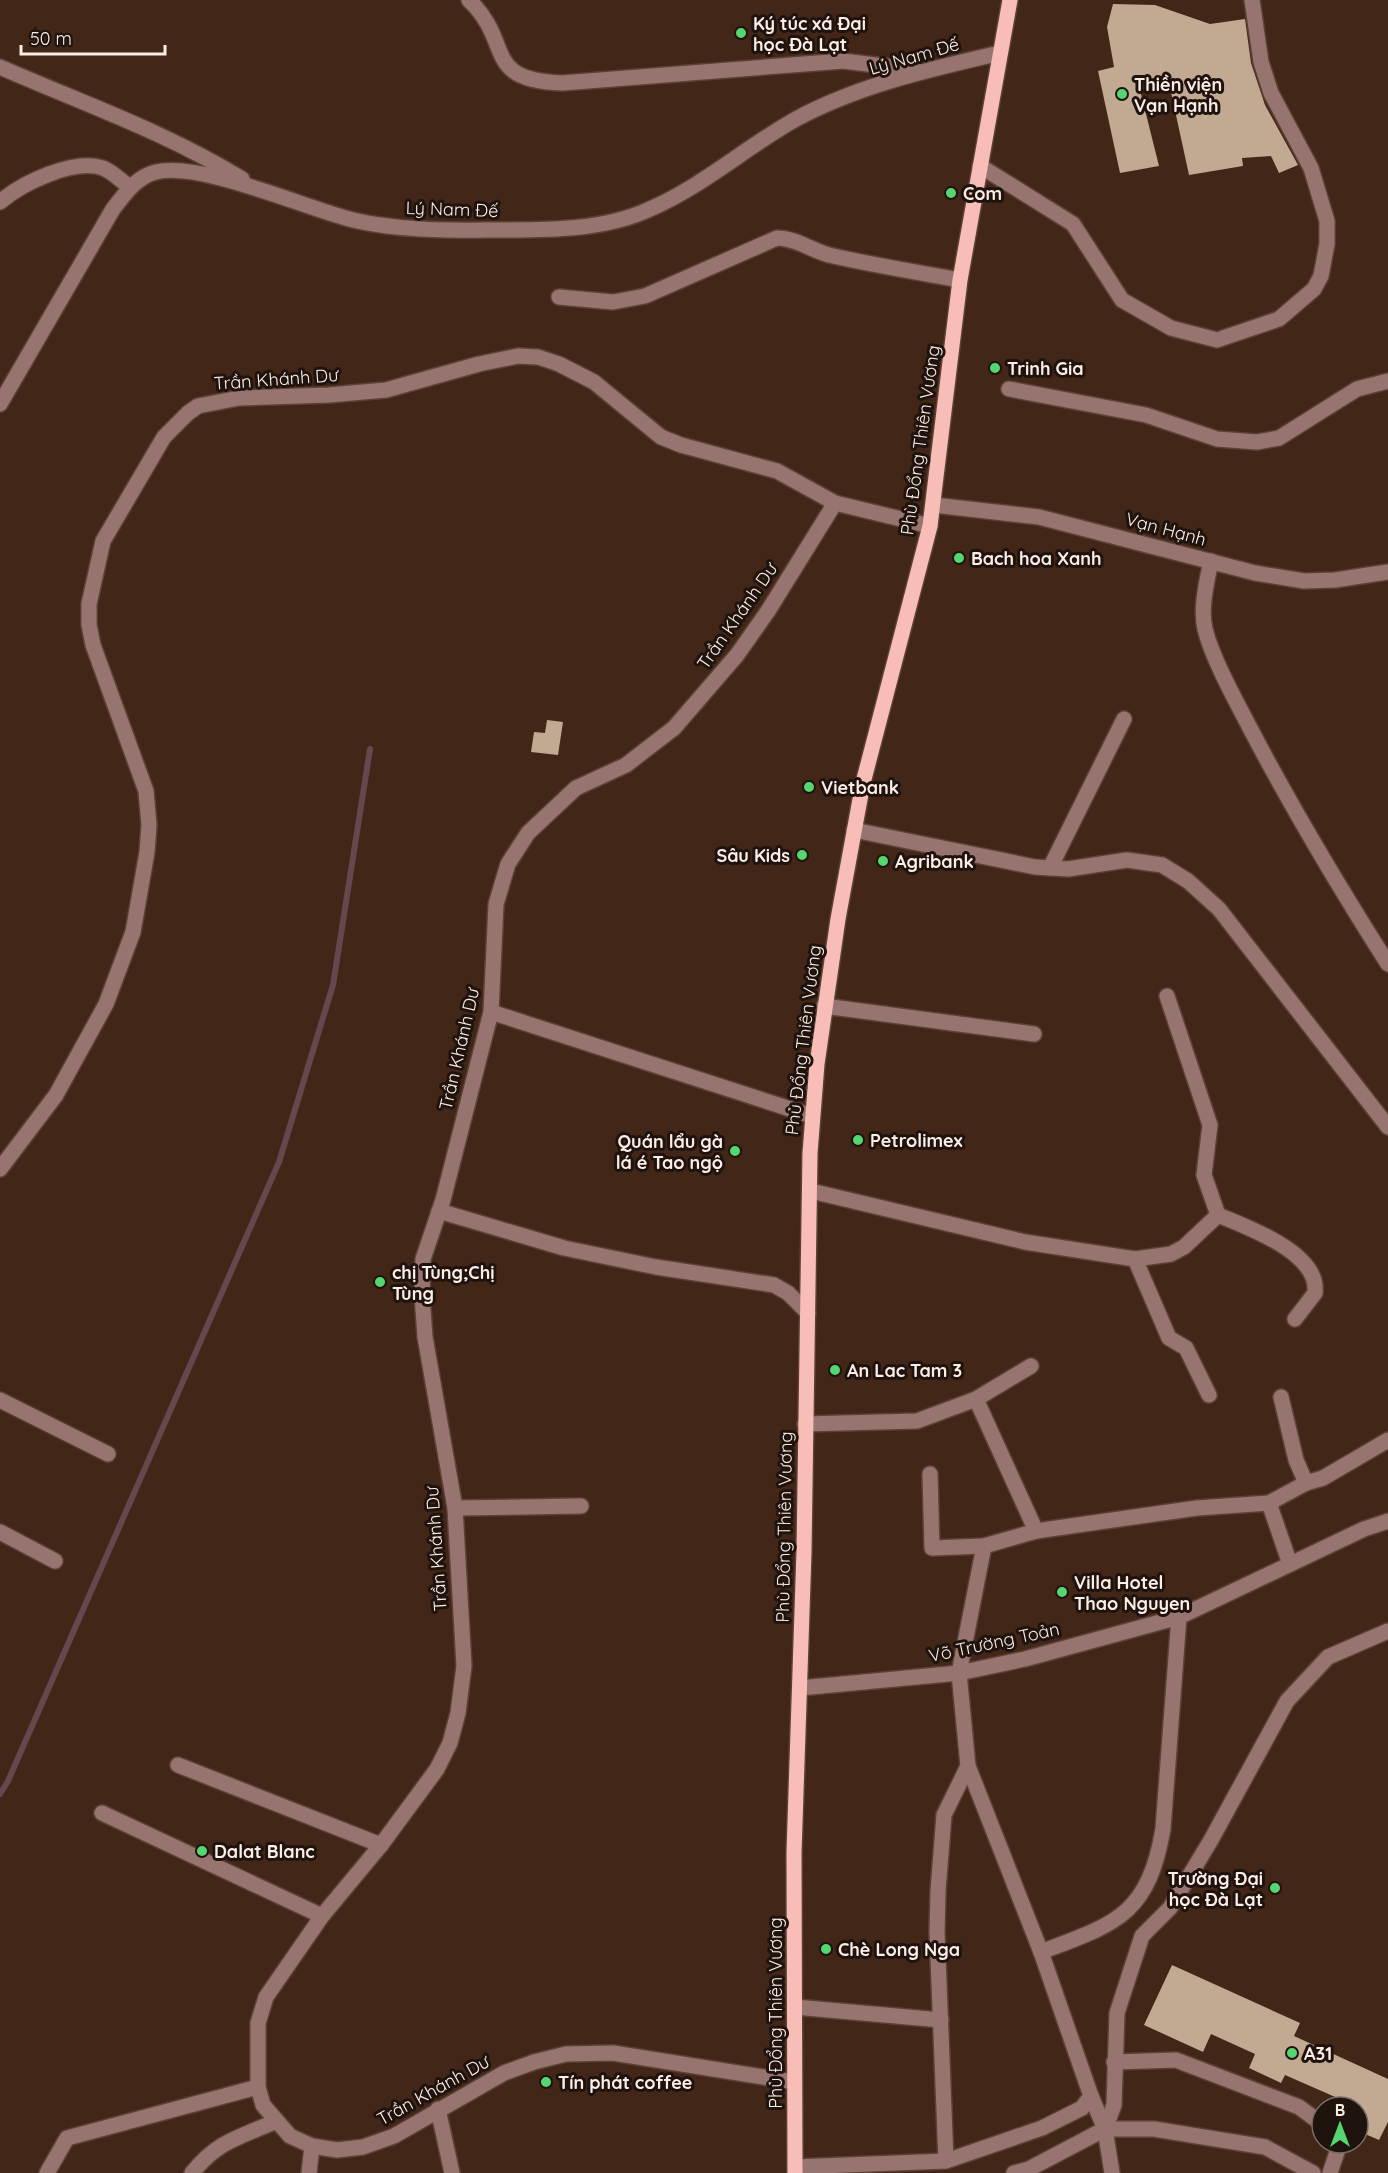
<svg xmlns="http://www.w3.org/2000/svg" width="1388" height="2173" viewBox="0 0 1388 2173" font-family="Quicksand,sans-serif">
<rect width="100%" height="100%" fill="#422618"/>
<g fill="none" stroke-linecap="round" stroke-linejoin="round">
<polyline stroke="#66474d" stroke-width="6" points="0,1794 8,1781 279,1162 333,985 370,749"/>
</g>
<g fill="#c1a992">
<polygon points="1113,4 1155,5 1210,24 1245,19 1251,63 1265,105 1298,165 1279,173 1271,156 1242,158 1243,166 1189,175 1169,83 1140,90 1159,166 1120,173 1098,71 1114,67 1107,27"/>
<polygon points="547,720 563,722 558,755 531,752 534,732 545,733"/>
<polygon points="1172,1965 1300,2023 1294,2036 1388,2079 1388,2122 1379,2140 1358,2131 1358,2107 1285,2075 1281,2083 1249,2068 1255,2054 1211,2034 1203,2052 1144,2025"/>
</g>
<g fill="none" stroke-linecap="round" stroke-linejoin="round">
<g stroke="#5c4235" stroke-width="18">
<g id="minor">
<path d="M 469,0 C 514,43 481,80 562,83 L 843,61 L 916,70"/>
<path d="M 0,67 C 82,103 166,132 242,179"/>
<polyline points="980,166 1073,224 1122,300 1171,328 1217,340 1279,319 1314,289 1321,276 1327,244 1327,221 1311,168 1271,93 1261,62 1252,0"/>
<path d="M 0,202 C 22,183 74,158 103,168 C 113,172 121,181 130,187"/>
<path d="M 559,297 L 613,302 L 645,296 L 777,238 C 795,238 811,250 829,255 C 872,265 916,272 960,280"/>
<polyline points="1009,389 1146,415 1217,439 1257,442 1279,438 1357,389 1388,381"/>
<path d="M 0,404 L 113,209 C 125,194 136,177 156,172 C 200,161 305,208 353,220 C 396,230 442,231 486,230 C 539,230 601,232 650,209 C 703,186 746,147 796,119 C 859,85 931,69 1000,53"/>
<polyline points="934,505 1039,517 1255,573 1304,581 1335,580 1388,572"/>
<path d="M 1211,561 C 1207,581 1200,608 1205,629 C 1212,658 1236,701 1250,728 C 1293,810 1339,887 1388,964"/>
<polyline points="854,830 1035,867 1068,869 1127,860 1162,865 1188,881 1219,909 1388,1127"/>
<polyline points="1050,868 1124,719"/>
<path d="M 1167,996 L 1210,1125 L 1204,1175 L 1218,1215 C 1247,1227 1320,1253 1315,1293 L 1295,1319"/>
<polyline points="824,1006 1034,1034"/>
<polyline points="491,1012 812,1116"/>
<polyline points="0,1169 56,1095 106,1004 133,932 147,852 149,825 146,791 93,645 89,625 89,604 103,541 164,437 188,413 198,406 239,398 329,395 386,390 479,364 518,356 538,357 559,364 594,382 661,437 681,445 777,471 835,503 930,526"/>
<polyline points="811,1191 1025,1242 1135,1259 1171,1254 1184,1247 1218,1215"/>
<polyline points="439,1211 564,1248 656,1267 774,1285 788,1293 808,1313"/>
<polyline points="1135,1259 1169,1338 1186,1348 1209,1395"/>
<polyline points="1281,1397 1296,1460 1306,1483"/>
<polyline points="976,1399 1036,1531"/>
<polyline points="0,1400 108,1454"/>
<polyline points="805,1424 917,1421 976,1399 1031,1366"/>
<polyline points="930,1474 932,1548 984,1546"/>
<polyline points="1269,1503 1290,1564"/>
<polyline points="455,1508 581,1506"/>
<polyline points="0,1532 55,1561"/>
<polyline points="800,1688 959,1673 1025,1659 1179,1617 1364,1529 1388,1521"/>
<polyline points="178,1765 381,1845"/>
<polyline points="102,1813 322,1916"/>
<path d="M 1041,1952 C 1115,1924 1148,1916 1163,1829 L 1179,1617"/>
<polyline points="795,2007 941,2020"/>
<polyline points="1114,2062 1176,2060 1299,2107 1322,2124"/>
<polyline points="794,2082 613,2053 566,2054 534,2062 504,2073 394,2136 363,2147 337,2150 312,2146 290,2136 263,2105 258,2087 258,2023 266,1997 322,1916 381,1845 437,1769 450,1743 458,1713 464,1666 455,1508 425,1337 422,1295 423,1259 443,1200 491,1012 496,904 508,864 528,833 576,788 626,765 674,728 737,655 768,611 835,503"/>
<polyline points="438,2109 452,2173"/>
<polyline points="1105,2129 1114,2105 1117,2013 1142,1936 1170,1908 1211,1840 1287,1701 1328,1657 1388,1631"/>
<polyline points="946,2161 937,1932 938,1891 944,1815 968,1766"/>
<polyline points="795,2167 946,2161 1042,2128 1082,2108 1091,2096"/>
<polyline points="47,2173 67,2138 258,2087"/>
<path d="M 192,2173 C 218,2141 238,2138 274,2122"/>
<polyline points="309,2173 312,2146"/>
<polyline points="1014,2173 1029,2169 1105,2129 1154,2129 1265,2147 1313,2173"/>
<polyline points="1112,2173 1105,2129 1091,2096 1041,1952 968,1766 959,1673 984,1546 1036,1531 1197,1508 1269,1503 1306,1483 1323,1478 1388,1440"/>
<polyline points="1330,2173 1338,2149 1336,2143"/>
</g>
</g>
<g stroke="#5c4235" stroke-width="18">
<polyline id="major" points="795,2173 794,1853 804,1551 810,1153 817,1064 838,919 863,783 930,526 960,280 1010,0"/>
</g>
<use href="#minor" stroke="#97746f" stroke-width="15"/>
<use href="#major" stroke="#f8bdb6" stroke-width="15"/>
</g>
<g fill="#56d671" stroke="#1f130d" stroke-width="2">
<circle cx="741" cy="33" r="6"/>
<circle cx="1122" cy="94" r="6"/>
<circle cx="951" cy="193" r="6"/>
<circle cx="995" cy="368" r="6"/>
<circle cx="959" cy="558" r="6"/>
<circle cx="809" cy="787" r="6"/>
<circle cx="802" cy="855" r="6"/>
<circle cx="883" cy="861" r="6"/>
<circle cx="858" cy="1140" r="6"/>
<circle cx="735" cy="1151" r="6"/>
<circle cx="380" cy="1282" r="6"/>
<circle cx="835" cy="1370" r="6"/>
<circle cx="1062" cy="1592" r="6"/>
<circle cx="202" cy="1851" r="6"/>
<circle cx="1275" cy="1888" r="6"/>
<circle cx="826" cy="1949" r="6"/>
<circle cx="1292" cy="2053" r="6"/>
<circle cx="546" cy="2082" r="6"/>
</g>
<g text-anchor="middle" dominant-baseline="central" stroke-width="6" stroke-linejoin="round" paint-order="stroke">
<g font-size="18" font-weight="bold" fill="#fdede6" stroke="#1f130d" text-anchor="start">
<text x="753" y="23">Ký túc xá Đại<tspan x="753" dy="21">học Đà Lạt</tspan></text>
<text x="1134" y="84">Thiền viện<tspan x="1134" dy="21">Vạn Hạnh</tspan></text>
<text x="963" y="193">Com</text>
<text x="1007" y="368">Trinh Gia</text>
<text x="971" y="558">Bach hoa Xanh</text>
<text x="821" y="787">Vietbank</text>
<text x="790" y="855" text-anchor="end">Sâu Kids</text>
<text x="895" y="861">Agribank</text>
<text x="870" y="1140">Petrolimex</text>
<text x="723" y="1141" text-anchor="end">Quán lẩu gà<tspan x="723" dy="21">lá é Tao ngộ</tspan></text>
<text x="392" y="1272">chị Tùng;Chị<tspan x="392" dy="21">Tùng</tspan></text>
<text x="847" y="1370">An Lac Tam 3</text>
<text x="1074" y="1582">Villa Hotel<tspan x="1074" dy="21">Thao Nguyen</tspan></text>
<text x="214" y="1851">Dalat Blanc</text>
<text x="1263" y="1878" text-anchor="end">Trường Đại<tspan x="1263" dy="21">học Đà Lạt</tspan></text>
<text x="838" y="1949">Chè Long Nga</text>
<text x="1304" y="2053">A31</text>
<text x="558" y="2082">Tín phát coffee</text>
</g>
<g font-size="18" fill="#fdede6" stroke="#1f130d">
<text transform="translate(914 56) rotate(-16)">Lý Nam Đế</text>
<text transform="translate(452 209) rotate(2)">Lý Nam Đế</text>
<text transform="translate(276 379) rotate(-4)">Trần Khánh Dư</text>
<text transform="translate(920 440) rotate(-82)">Phù Đổng Thiên Vương</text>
<text transform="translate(1166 529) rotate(15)">Vạn Hạnh</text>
<text transform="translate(737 616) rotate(-55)">Trần Khánh Dư</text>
<text transform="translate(803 1040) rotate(-83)">Phù Đổng Thiên Vương</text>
<text transform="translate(459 1049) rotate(-77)">Trần Khánh Dư</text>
<text transform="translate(784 1527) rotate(-89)">Phù Đổng Thiên Vương</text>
<text transform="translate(436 1549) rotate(-94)">Trần Khánh Dư</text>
<text transform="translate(994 1642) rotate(-12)">Võ Trường Toản</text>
<text transform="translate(775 2013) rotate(-90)">Phù Đổng Thiên Vương</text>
<text transform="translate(433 2090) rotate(-29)">Trần Khánh Dư</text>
</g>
</g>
<g transform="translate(1340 2125)"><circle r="28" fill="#1f130d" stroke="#786a64" stroke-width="1.5"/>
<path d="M0-4.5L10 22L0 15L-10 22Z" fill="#56d671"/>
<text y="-9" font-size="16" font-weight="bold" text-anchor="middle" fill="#fdede6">B</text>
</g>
<path d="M21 45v9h144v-9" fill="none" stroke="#fdede6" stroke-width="3"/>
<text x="30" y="45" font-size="18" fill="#fdede6" stroke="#1f130d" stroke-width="4.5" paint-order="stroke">50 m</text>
</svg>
